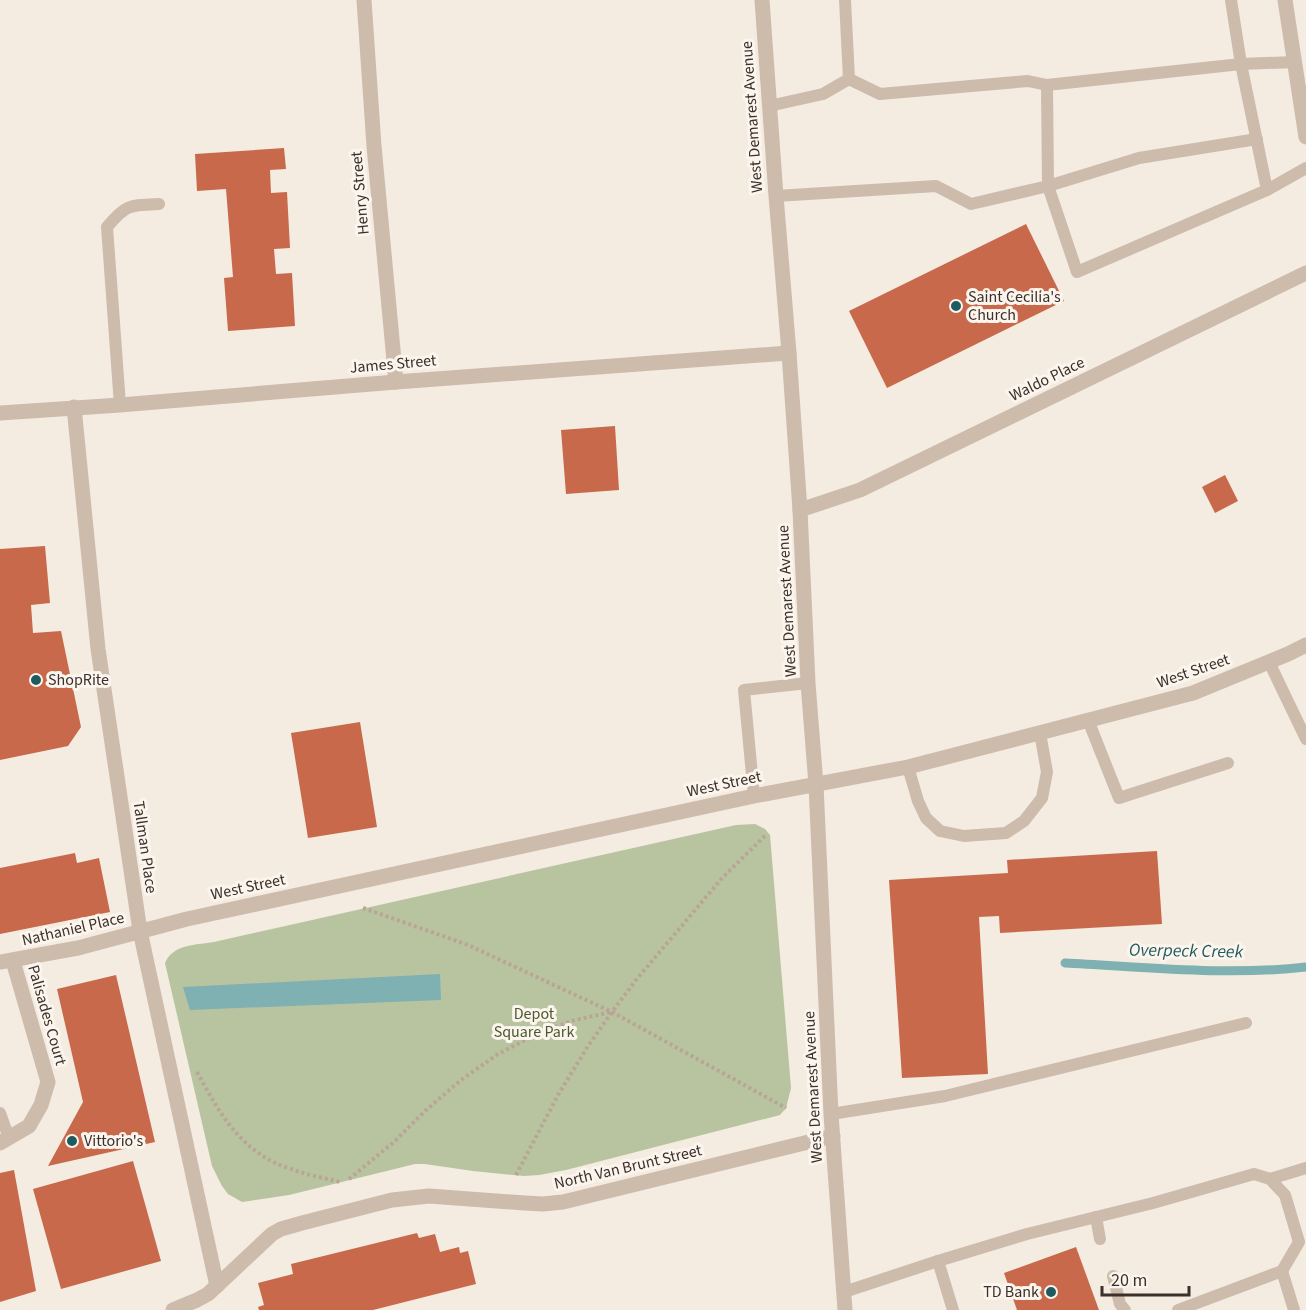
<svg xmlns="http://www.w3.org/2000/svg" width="1306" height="1310" viewBox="0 0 1306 1310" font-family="'Source Sans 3',sans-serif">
<rect width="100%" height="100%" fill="#f4ebe1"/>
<path fill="#b8c4a0" d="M 755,824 L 765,829 L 770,835 L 791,1088 L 786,1108 L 780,1115 L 566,1170 L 539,1175 L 524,1176 L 473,1171 L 425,1164 L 415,1164 L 289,1195 L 242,1202 L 228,1194 L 222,1186 L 212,1166 L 165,963 C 173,944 196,945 214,942 L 736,825 Z"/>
<polygon fill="#7fb0b2" points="440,974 441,1000 190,1010 183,987"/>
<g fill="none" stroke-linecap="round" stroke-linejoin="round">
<path stroke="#7fb0b2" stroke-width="9" d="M 1065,963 C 1145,967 1226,976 1306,967"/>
</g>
<g fill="#c8694b">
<polygon points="284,148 286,169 270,170 271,193 287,192 290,248 274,249 276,274 292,273 295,326 228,331 224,278 233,277 226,189 197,191 195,154"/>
<polygon points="1026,224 1064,301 887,388 849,311"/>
<polygon points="615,426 619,490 566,494 561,430"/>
<polygon points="1225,475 1238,501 1215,513 1202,487"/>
<polygon points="45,546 50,603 31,605 33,633 61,631 81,727 68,746 0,760 0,549"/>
<polygon points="360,722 377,827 308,838 291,733"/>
<polygon points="1157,851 1162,924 1000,933 999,916 979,917 988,1074 902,1078 889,880 1008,873 1007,860"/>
<polygon points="75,853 77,863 99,858 110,912 0,934 0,868"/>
<polygon points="116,975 155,1142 48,1166 83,1102 57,989"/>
<polygon points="133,1161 161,1261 61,1289 33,1189"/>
<polygon points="14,1170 36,1291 0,1302 0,1173"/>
<polygon points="417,1233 419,1238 435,1234 440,1252 459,1247 460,1253 468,1251 476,1284 373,1310 259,1310 258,1307 264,1305 258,1283 293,1274 291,1264"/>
<polygon points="1076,1247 1099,1310 1017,1310 1004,1273"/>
</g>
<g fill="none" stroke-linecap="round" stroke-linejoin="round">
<g stroke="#b9a596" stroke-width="4" stroke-dasharray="3 3" stroke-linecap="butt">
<polyline points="363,908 468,945 612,1012 786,1108"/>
<path d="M 197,1072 C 220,1114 242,1154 291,1169 C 307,1175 324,1178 340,1182"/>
<polyline points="516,1175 558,1095 588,1046 612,1012 636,980 723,877 767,834"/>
<polyline points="349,1179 394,1142 425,1111 461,1080 498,1054 535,1035 571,1021 611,1012"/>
</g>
<g stroke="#cdbbac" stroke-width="12">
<polyline points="849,79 880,94 1028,81 1047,85"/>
<polyline points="769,106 823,94 849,79 845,0"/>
<polyline points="1257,139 1139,158 1048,186 1077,272 1267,190 1306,168"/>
<polyline points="1267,190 1241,64 1295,62"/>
<polyline points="776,196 936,186 971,204 1048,186 1047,85 1241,64 1231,0"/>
<path d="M 120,405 L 107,227 C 126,204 130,205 159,204"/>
<polyline points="1269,662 1306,739"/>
<polyline points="1088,720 1119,798 1228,763"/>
<polyline points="908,767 918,801 926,818 940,831 964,836 1006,833 1024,821 1042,798 1047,772 1040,733"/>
<polyline points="754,796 744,690 808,683"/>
<polyline points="0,1113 9,1138"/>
<polyline points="831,1114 945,1096 1246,1023"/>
<polyline points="1270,1179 1306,1168"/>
<polyline points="1096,1217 1100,1239"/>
<polyline points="1113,1276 1120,1304 1125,1310"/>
<polyline points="844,1292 938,1261"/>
<polyline points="953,1310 938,1261 1027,1234 1153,1203 1254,1174 1270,1179 1285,1195 1299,1242 1282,1271"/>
<polyline points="1178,1310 1282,1271 1294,1310"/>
</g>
<g stroke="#cdbbac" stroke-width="15">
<polyline points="364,0 374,146 396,382"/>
<polyline points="762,0 776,196 789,353 800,510 808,683 816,785 831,1114 845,1310"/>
<polyline points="1285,0 1306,137"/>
<polyline points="74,407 98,649 140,931 217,1286"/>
<polyline points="0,413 120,405 396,382 789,353"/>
<polyline points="800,510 860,490 1306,273"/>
<polyline points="0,962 78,948 187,919 754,796 908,767 1193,693 1288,654 1306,645"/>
<polyline points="0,1143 29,1126 41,1105 48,1082 13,961"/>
<polyline points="173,1310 197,1300 208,1294 272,1234 281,1229 302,1223 392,1200 429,1196 525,1203 543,1204 563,1202 833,1136"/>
</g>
</g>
<g fill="#1f5a5e" stroke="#fbf5ee" stroke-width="2">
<circle cx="956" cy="306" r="6"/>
<circle cx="36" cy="680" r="6"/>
<circle cx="72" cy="1141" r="6"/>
<circle cx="1051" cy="1292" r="6"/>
</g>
<g text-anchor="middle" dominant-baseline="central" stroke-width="6" stroke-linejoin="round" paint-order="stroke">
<g font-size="16" fill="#3b302b" stroke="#fbf5ee">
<text transform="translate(752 117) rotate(-94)">West Demarest Avenue</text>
<text transform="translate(360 193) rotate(-95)">Henry Street</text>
<text transform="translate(393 364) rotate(-5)">James Street</text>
<text transform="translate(1047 379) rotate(-26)">Waldo Place</text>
<text transform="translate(787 601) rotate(-93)">West Demarest Avenue</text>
<text transform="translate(1193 671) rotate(-19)">West Street</text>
<text transform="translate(724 784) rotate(-12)">West Street</text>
<text transform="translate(145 847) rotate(82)">Tallman Place</text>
<text transform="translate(248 887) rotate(-12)">West Street</text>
<text transform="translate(73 929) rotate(-13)">Nathaniel Place</text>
<text transform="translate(47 1015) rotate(74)">Palisades Court</text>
<text transform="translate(813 1087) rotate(-93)">West Demarest Avenue</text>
<text transform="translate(628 1167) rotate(-13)">North Van Brunt Street</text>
</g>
<g font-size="16" fill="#3b302b" stroke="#fbf5ee" text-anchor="start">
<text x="968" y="297">Saint Cecilia's<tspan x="968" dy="18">Church</tspan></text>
<text x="48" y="680">ShopRite</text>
<text x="84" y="1141">Vittorio's</text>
<text x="1039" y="1292" text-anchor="end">TD Bank</text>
</g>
<g font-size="16" fill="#4a5a2e" stroke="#fbf5ee">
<text x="534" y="1014">Depot<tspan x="534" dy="18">Square Park</tspan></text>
</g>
<g font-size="18" font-style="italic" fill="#1f5a5e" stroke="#fbf5ee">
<text transform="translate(1186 951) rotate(1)">Overpeck Creek</text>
</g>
</g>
<path d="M1102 1286v9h87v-9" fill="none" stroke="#3b302b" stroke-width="3"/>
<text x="1111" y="1286" font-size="18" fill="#3b302b" stroke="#fbf5ee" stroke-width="4.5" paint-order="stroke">20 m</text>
</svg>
